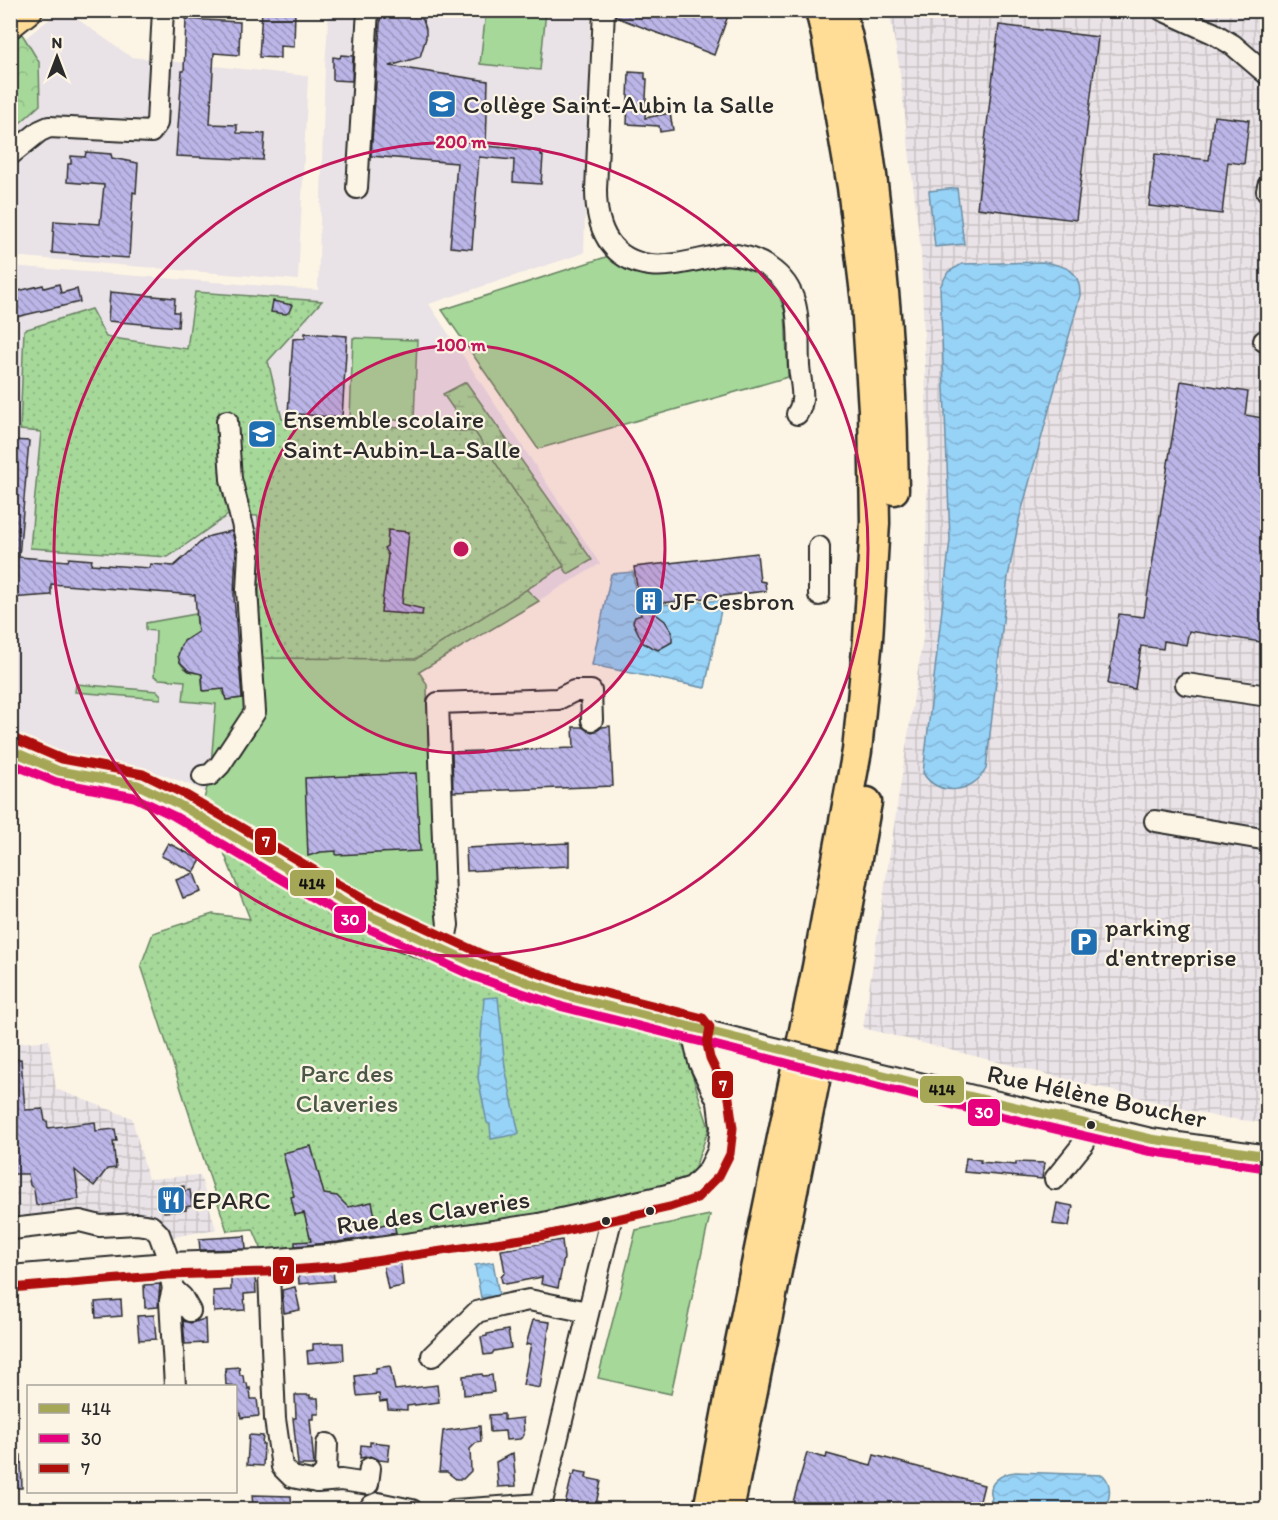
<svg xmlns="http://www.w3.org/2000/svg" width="1278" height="1520" viewBox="0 0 1278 1520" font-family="Itim,sans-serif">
<defs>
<pattern id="industrial-grid" width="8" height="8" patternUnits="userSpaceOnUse" patternTransform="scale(1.5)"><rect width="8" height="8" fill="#e9e2e6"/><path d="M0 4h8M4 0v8" fill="none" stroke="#c8c2c5"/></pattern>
<pattern id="forest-crowns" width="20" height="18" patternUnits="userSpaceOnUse" patternTransform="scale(1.5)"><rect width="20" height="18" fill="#a5d899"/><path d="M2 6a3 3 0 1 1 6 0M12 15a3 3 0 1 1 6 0" fill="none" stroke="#8eba84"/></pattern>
<pattern id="wetland-marsh" width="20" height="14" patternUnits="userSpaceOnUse" patternTransform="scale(1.5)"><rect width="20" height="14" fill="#a5d899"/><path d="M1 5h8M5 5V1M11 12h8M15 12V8" fill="none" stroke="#8eba84"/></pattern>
<pattern id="park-dots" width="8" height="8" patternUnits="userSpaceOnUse" patternTransform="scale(1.5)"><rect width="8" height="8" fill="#a5d899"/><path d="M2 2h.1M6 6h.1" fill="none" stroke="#8eba84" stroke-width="1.8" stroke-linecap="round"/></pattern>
<pattern id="water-waves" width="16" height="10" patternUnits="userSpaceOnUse" patternTransform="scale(1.5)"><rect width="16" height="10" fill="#97d2f7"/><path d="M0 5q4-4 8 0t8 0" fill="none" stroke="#82b4d4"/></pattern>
<pattern id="building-back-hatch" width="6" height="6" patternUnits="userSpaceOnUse" patternTransform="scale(1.5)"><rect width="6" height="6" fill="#bcb6e8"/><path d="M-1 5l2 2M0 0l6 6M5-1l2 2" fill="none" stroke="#9994bc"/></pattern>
</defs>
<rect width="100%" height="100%" fill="#fcf5e5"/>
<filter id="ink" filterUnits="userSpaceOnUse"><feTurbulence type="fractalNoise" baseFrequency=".0167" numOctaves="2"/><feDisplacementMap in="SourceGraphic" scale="12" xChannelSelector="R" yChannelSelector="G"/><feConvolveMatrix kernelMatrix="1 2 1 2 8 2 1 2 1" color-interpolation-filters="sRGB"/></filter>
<g filter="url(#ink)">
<g fill="#e9e2e6">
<polygon points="60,11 66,11 131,57 308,76 298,280 11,256 10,50"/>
<polygon points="329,11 591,11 584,253 429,304 600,564 418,672 225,803 198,788 164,775 136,767 71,756 11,735 10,266 318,290 325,66"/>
</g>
<g fill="url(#industrial-grid)">
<polygon points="889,11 1267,11 1267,1123 1217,1117 863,1028 924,631 928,454 921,252 899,65"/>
<polygon points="49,1040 56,1089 132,1118 148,1179 200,1175 216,1229 152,1241 146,1231 97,1229 11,1238 10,1044"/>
</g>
<g fill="#a5d899" stroke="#688262" stroke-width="1.5">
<polygon points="486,11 546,11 540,70 480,64"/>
<polygon points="612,255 728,259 773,278 785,312 788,377 538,449 442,310"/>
<polygon points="353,338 417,340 414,421 350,418"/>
<path d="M 254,554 L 527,590 L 539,601 L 419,672 L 427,684 L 428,738 L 440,913 L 440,925 C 433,930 429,931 421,928 L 264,844 L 217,813 L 204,799 L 209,780 L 260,713 L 254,636 L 285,634 L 271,586 L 252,586 Z"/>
<path d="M 196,614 L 198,635 C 170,639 173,675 201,673 L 203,691 L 222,689 L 226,700 L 243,698 L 241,672 L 247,671 L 251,703 L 211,765 L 216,704 L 183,701 L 185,681 L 159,679 L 154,676 L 156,631 L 146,630 L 146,623 Z"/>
<polygon points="76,684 157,691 161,695 161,699 75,692"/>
<polygon points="710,1215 671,1394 598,1378 636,1230"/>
</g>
<polygon fill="url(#forest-crowns)" stroke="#688262" stroke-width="1.5" points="19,29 39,62 40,105 11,131 11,35"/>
<polygon fill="url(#wetland-marsh)" stroke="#688262" stroke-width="1.5" points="466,382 592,560 568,574 443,394"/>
<g fill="url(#park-dots)" stroke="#688262" stroke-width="1.5">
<polygon points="195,292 322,301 268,361 282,419 475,432 564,566 416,659 260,658 258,516 228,515 168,557 30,548 41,432 20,430 24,330 91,309 106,337 187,349"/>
<polygon points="221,845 454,964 595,1019 682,1043 709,1128 691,1179 504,1223 264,1255 253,1229 227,1231 141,965 153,933 213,914 250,919"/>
</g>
<g fill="url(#water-waves)" stroke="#6c8fa5" stroke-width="1.5">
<polygon points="957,188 964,244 935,247 929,191"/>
<path d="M 1044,262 C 1065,266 1081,269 1080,296 L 1019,520 L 1008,577 L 986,769 C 973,793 938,798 923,773 L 950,540 L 940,287 L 948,272 L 962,264 Z"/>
<polygon points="633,572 637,607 723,600 705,688 592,665 611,574"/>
<polygon points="498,997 505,1067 519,1134 491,1139 490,1124 487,1123 478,1078 484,998"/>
<polygon points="493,1262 499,1295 481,1298 475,1265"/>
<path d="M 1016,1472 L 1103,1475 C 1113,1485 1110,1498 1105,1509 L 987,1509 L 992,1498 C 986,1482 1003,1473 1016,1472 Z"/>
</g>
<g fill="url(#building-back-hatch)" stroke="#2b2b2b" stroke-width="1.5">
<polygon points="262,10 295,10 294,47 280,46 280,58 259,57"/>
<polygon points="381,10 414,10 423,20 426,29 426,38 420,57 390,66 488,81 486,146 541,151 541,155 543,156 541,184 513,182 514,160 479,157 472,249 450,247 457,163 371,156"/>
<polygon points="616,10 730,10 714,55 616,17"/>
<polygon points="186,19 240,22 239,55 214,53 210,124 237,125 237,133 265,134 263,160 176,156 182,71 184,71"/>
<polygon points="999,25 1098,37 1076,220 977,208"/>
<polygon points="341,55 353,56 352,81 333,80 333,57 340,58"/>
<polygon points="629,72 645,73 645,79 647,79 645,118 670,113 673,130 660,132 659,126 627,124"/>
<polygon points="1214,116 1249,120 1244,164 1228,162 1222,214 1149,206 1155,154 1209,160"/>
<polygon points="86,152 111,154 112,158 138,163 136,193 133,192 129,258 52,253 54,221 100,224 104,185 67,182 68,164 71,164 71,156 85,157"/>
<polygon points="59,284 61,293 77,289 80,302 16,317 10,293 43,285 44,288"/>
<polygon points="110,292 175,298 174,312 179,312 178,327 108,321"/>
<polygon points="273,301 292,305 289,312 286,314 271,312"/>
<polygon points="305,333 347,336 342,418 288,413 293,339 305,338"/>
<polygon points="1181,381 1248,392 1245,415 1268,419 1268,638 1262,637 1261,642 1189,631 1186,645 1164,641 1163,649 1141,646 1135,689 1108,684 1119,614 1144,617"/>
<polygon points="10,440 29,441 19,557 68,561 69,558 92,560 91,564 150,568 150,564 174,566 203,540 210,536 232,531 236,548 234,597 242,698 226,700 224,689 203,691 202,674 189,671 180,662 178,656 181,645 184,641 198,632 195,595 51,584 51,595 10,598"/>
<polygon points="388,530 409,532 402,604 423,609 422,615 381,612 388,555 384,548 387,546"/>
<polygon points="757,553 760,581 765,582 766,591 644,605 665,621 672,632 672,642 658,650 643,643 633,622 635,617 641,615 634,567"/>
<polygon points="610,726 613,786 453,792 452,752 574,748 573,727 582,727 592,732 598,730 602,727"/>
<polygon points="416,773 420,851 336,855 336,851 321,852 308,856 305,778"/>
<polygon points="168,843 201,860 194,872 161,856"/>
<polygon points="569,843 569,866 467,871 466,848"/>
<polygon points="194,873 201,892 183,898 176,880"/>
<polygon points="393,940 430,956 427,962 390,947"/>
<polygon points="21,1059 25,1110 43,1109 45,1121 47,1121 48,1128 95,1122 96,1131 115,1129 117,1141 113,1141 116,1168 107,1169 94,1186 75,1170 79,1199 36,1205 34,1189 30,1185 28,1174 10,1174 10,1060"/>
<polygon points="311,1146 324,1194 337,1196 348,1207 372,1202 377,1226 394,1222 396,1233 338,1242 295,1246 295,1242 311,1241 304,1213 295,1215 291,1197 294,1196 283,1153"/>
<polygon points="966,1158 981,1160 980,1162 1016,1165 1016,1162 1044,1163 1042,1179 964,1172"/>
<polygon points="184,1186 184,1191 190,1190 192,1206 186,1207 186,1210 164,1212 162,1188"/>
<polygon points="1057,1203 1073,1206 1069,1226 1053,1224"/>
<polygon points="245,1236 246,1249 200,1250 199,1239"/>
<polygon points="562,1240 564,1258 558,1288 541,1284 542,1277 506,1284 502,1282 501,1277 505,1272 501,1250"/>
<polygon points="400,1257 403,1286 388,1289 383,1264 359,1267 359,1263"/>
<polygon points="333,1267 334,1281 299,1284 298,1269"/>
<polygon points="255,1274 256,1293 244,1294 245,1310 214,1312 213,1291 231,1290 231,1276"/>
<polygon points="160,1284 158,1307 145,1308 144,1285"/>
<polygon points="295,1287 300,1310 284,1313 282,1290"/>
<polygon points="121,1300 122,1316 96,1318 95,1302"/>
<polygon points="154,1315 156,1339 139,1340 137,1316"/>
<polygon points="205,1319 206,1343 185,1344 183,1321 191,1323"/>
<polygon points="533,1320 550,1322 540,1388 523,1385 531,1344 526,1345"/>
<polygon points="508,1330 511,1348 494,1351 492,1354 484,1355 481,1337 487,1336 487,1334"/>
<polygon points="330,1343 343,1343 344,1360 308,1363 307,1351 313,1350 313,1344"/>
<polygon points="390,1366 395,1390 437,1385 439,1402 407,1406 407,1410 388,1409 387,1401 380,1402 379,1394 357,1396 355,1376 376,1373 376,1368"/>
<polygon points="239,1367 240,1375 243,1375 244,1383 247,1383 248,1389 250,1388 251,1399 257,1399 259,1416 241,1418 240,1413 236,1409 236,1386 226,1385 225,1368"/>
<polygon points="482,1374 483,1376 492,1375 494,1392 464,1395 463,1376"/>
<polygon points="295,1395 310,1395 310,1398 318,1398 319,1414 314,1414 314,1419 310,1419 314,1465 298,1465 293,1418 296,1418"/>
<polygon points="504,1414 504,1420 523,1418 524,1435 520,1439 506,1440 505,1431 490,1432 489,1415"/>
<polygon points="480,1426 481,1442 476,1443 470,1449 471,1471 463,1479 456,1479 447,1472 439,1472 443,1431"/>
<polygon points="249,1435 263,1436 262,1444 264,1444 263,1466 247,1465"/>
<polygon points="370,1442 390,1444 388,1461 379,1460 371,1456 360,1458 361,1445 370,1446"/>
<polygon points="513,1453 516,1486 498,1487 496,1462"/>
<polygon points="807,1453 826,1458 827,1454 871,1466 874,1455 984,1485 978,1509 860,1509 850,1507 850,1509 791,1509"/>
<polygon points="10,1455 21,1455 22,1488 10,1488"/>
<polygon points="575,1471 587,1473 586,1478 601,1481 595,1509 564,1509 572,1475 574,1475"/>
<polygon points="252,1495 291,1496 292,1509 266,1509 266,1506 253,1506"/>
</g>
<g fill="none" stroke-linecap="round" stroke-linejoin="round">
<g stroke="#2b2b2b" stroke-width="24">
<g id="minor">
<path d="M 604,10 L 596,190 C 596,226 609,260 650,265 C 672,268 703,258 725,254 C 756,255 787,272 795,304 C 800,323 798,346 799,365 C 800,383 807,399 797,414"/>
<polyline points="1162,10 1213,33 1233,45 1268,75"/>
<polyline points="10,155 40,131 49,127 151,132 157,123 163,10"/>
<polyline points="357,188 368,10"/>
<polyline points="1267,191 1268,186"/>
<polyline points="1264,341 1268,341"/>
<polyline points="819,547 819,595"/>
<polyline points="1186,684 1268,696"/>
<polyline points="10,750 59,771 138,785 180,805 359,911 478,965 567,996 762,1045"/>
<polyline points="203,776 210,775 220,765 255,712 247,590 249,551 231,479 227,421"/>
<polyline points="1155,821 1268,840"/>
<polyline points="443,950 448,925 445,895 438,703 558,699 574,691 591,691 592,720"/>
<polyline points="857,1068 1151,1139 1268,1156"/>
<polyline points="1055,1179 1084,1143 1092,1125"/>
<polyline points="12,1229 80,1221 100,1226 137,1224 151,1226 159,1234 166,1253 173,1289"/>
<polyline points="266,1260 269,1274 275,1419 282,1467 292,1477 317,1482 341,1480 368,1484 370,1468"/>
<polyline points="10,1276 167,1263 266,1260 339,1254 539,1224 667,1195 692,1187 708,1171 718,1151 721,1127 718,1102 699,1062 695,1044 698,1029"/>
<polyline points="432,1356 477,1312 500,1306 529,1300 588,1312"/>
<polyline points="175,1386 170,1301 173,1289 182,1297 190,1311"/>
<polyline points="317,1482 326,1472 327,1444"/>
<polyline points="369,1510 371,1506 378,1503 412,1510"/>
<polyline points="454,1510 541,1504"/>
<polyline points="540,1510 610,1224 610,1216 606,1209"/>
</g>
</g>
<g stroke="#2b2b2b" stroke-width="30">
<polyline id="major" points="10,25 29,10"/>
</g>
<g stroke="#2b2b2b" stroke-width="33">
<g id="highway">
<path d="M 841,10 C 861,86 872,163 879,240 C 888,323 893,407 894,490"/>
<polyline points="708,1510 737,1357 817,967 857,751 868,639 875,523 873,410 866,302 852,187 826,35 820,10"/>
<polyline points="729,1510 837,971 867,802"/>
</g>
</g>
<use href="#minor" stroke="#fcf5e5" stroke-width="20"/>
<use href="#major" stroke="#ffdd96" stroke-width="26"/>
<use href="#highway" stroke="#ffdd96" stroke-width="28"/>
<g stroke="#2b2b2b" stroke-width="24" stroke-linecap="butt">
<polyline id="minor-bridge" points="762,1045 857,1068"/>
</g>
<use href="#minor-bridge" stroke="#fcf5e5" stroke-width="20"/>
<g stroke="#fcf5e5" stroke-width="14">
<polyline id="bus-1" points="10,750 59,771 138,785 180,805 359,911 478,965 567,996 952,1092 1151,1139 1268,1156"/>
</g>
<g stroke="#fcf5e5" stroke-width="14">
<polyline id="bus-2" points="10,763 56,782 134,797 174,816 354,922 473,976 563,1007 949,1104 1148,1151 1266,1168"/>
</g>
<g stroke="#fcf5e5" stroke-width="14">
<polyline id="bus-3" points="11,1288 168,1275 266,1272 341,1266 542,1236 670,1207 697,1198 719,1176 730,1154 733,1128 729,1098 710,1058 707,1044 710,1027 703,1018 570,984 482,954 365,900 186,795 143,774 62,759 15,739"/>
</g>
<use href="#bus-1" stroke="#a5a756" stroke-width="9"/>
<use href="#bus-2" stroke="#e6007e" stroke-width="9"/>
<use href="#bus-3" stroke="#ae0f0a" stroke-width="9"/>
</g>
</g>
<circle cx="461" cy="549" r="204" fill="#c2185b" fill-opacity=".12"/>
<g fill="none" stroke="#c2185b" stroke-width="3">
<circle cx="461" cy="549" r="204"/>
<circle cx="461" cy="549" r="407"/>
</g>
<defs>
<g id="school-square" transform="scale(1.5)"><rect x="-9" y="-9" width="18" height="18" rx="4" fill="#1f6fb2" stroke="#fcf5e5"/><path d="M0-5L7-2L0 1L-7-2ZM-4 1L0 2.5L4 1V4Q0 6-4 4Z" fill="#fff"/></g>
<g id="building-square" transform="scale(1.5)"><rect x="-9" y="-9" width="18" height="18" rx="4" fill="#1f6fb2" stroke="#fcf5e5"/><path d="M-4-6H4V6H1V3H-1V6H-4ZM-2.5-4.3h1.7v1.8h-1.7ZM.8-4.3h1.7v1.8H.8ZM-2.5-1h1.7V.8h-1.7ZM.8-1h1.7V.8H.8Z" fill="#fff"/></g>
<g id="parking-square" transform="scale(1.5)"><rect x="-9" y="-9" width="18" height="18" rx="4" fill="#1f6fb2" stroke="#fcf5e5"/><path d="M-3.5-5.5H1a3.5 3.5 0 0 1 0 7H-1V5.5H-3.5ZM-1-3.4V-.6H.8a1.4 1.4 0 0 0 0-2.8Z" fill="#fff"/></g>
<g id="restaurant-square" transform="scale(1.5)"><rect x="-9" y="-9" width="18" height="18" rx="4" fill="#1f6fb2" stroke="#fcf5e5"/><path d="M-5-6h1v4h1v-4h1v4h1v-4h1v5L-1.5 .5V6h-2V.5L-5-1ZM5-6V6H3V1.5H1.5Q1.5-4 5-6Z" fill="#fff"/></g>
</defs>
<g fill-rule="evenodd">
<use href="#school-square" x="442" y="104"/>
<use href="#school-square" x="262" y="434"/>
<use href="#building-square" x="649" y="601"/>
<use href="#parking-square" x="1084" y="942"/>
<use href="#restaurant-square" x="171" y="1200"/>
</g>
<g fill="#2b2b2b" stroke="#fcf5e5" stroke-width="2">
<circle cx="1091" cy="1125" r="5"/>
<circle cx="650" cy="1211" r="5"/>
<circle cx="606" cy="1221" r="5"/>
</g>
<g text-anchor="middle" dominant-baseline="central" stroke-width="4.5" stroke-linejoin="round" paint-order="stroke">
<g font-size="26" fill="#2b2b2b" stroke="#fcf5e5" text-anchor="start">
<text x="463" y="104">Collège Saint-Aubin la Salle</text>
<text x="283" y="419">Ensemble scolaire<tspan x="283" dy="30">Saint-Aubin-La-Salle</tspan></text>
<text x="670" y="601">JF Cesbron</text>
<text x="1105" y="927">parking<tspan x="1105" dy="30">d'entreprise</tspan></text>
<text x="192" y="1200">EPARC</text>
</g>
<g font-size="26" fill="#4a5646" stroke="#fcf5e5">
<text x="347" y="1073">Parc des<tspan x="347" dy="30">Claveries</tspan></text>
</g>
<g font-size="26" fill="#2b2b2b" stroke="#fcf5e5">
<text transform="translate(1097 1096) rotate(12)">Rue Hélène Boucher</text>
<text transform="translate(433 1212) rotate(-8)">Rue des Claveries</text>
</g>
</g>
<circle cx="461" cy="549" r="9" fill="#c2185b" stroke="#fcf5e5" stroke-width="3"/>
<g font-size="18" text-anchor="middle" font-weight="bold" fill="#c2185b" stroke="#fcf5e5" stroke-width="4.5" stroke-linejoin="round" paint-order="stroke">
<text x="461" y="148">200 m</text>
<text x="461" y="351">100 m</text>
</g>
<g stroke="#fcf5e5" stroke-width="2">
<rect x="254" y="827" width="23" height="29" rx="6" fill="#ae0f0a"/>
<rect x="289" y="869" width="46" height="28" rx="6" fill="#a5a756"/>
<rect x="333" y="905" width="34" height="29" rx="6" fill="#e6007e"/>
<rect x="711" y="1070" width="23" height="29" rx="6" fill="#ae0f0a"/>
<rect x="919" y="1075" width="46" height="29" rx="6" fill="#a5a756"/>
<rect x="967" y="1098" width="34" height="29" rx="6" fill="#e6007e"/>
<rect x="272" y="1256" width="23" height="29" rx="6" fill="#ae0f0a"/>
</g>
<g font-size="16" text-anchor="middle" font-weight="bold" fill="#fff">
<text x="266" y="847">7</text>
<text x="350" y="925">30</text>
<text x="723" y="1091">7</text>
<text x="984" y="1118">30</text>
<text x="284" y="1276">7</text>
</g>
<g font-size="16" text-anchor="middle" font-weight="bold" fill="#111">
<text x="312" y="889">414</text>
<text x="942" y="1095">414</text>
</g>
<rect width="1278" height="1520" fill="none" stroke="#fcf5e5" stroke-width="36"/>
<rect x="18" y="18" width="1242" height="1484" fill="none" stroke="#2b2b2b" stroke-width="2" filter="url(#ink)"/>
<rect x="27" y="1385" width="210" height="108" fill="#fcf5e5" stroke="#a8a49b" stroke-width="1.5"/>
<rect x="39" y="1404" width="30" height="9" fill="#a5a756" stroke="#a8a49b" stroke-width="1.5"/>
<text x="81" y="1415" font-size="18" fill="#2b2b2b">414</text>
<rect x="39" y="1434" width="30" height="9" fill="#e6007e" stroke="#a8a49b" stroke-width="1.5"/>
<text x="81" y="1445" font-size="18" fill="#2b2b2b">30</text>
<rect x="39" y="1464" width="30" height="9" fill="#ae0f0a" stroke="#a8a49b" stroke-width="1.5"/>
<text x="81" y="1475" font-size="18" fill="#2b2b2b">7</text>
<g transform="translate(57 57)" stroke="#fcf5e5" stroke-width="4.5" paint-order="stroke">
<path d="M0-4.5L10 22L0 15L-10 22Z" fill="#2b2b2b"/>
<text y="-9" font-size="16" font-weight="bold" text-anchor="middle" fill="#2b2b2b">N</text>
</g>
</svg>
